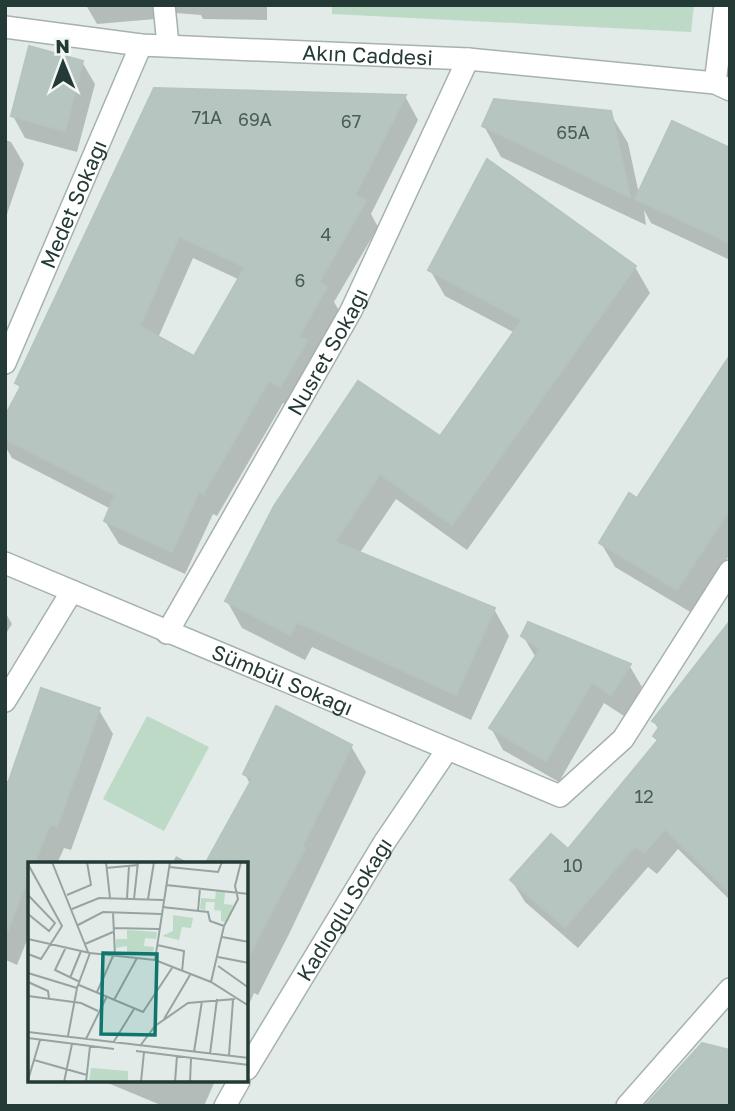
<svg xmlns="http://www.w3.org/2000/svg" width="735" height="1111" viewBox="0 0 735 1111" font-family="'Golos Text',sans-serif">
<rect width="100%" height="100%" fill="#e2ebe8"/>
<g fill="#bddac7">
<polygon points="332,5 694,5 691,32 332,14"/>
<polygon points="147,716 209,747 164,831 103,799"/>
</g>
<g fill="#0003" fill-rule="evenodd">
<polygon points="86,5 267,5 267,20 203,19 201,15 176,13 167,18 97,24"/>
<polygon points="82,62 95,84 77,152 25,138 13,116"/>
<path d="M 155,89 L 405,96 L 418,120 L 371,214 L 378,227 L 334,302 L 340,312 L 294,409 L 283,403 L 217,516 L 213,514 L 185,574 L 119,544 L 105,521 L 111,509 L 12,458 L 5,446 L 5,420 L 21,390 L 17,383 ZM 193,258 L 240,280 L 194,359 L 158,338 Z"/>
<polygon points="610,113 628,143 639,194 730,150 730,260 651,223 644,210 646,225 501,157 484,126"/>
<polygon points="5,140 11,142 24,164 5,220"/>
<polygon points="635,267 650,293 467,550 396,499 359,554 494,609 509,636 471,720 312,647 305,660 242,628 227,601 276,507 440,438 515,333 445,296 430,270"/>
<polygon points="730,357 730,554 692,613 615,567 601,543 637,501"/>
<polygon points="5,612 12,624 5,635"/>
<polygon points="730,624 730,900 678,849 657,874 648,867 578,948 525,902 512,881 568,851 659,742 655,736 659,730 654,722"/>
<polygon points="523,636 629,665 642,687 624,716 604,703 559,782 503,750 491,728 536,658"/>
<polygon points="99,710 113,734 71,850 64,848 57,864 30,864 30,933 17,965 6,960 5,964 5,780 10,782"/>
<polygon points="351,746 366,772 290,932 258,995 254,993 247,1009 247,864 207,864 250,784 245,774"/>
<polygon points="176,856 191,864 172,864"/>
<polygon points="103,1081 215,1081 204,1106 163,1106"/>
</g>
<g fill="#b7c5c1" stroke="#b5c4bf" stroke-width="2" fill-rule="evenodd">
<polygon points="29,46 83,61 65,131 11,116"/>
<path d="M 154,88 L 406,95 L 355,195 L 366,201 L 319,282 L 327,287 L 299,336 L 307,341 L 280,387 L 269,380 L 203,494 L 199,491 L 172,552 L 104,521 L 115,495 L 5,439 L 5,416 L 21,386 L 15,383 ZM 179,236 L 245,267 L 194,356 L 140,326 Z"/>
<polygon points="494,99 611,111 630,197 482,126"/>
<polygon points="672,121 730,148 730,243 635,199"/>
<polygon points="487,159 636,266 452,525 380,474 335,542 495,608 456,695 297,622 290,635 225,601 274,506 358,381 440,436 522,320 428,270"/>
<polygon points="730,355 730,509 677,590 599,543 629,493 637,498"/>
<polygon points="730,621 730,893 665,829 644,853 635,846 565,927 510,880 551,834 568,849 658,740 653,736 660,726 652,721"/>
<polygon points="528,622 631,664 611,695 592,682 546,761 489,728 540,649 521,636"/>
<polygon points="41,688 100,708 57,827 50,824 34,864 30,864 30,873 8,930 5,930 5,792"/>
<polygon points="276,706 352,745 302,847 305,848 247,959 247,864 205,864 252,779 243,774"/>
<polygon points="702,1043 730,1050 730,1106 645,1106"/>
</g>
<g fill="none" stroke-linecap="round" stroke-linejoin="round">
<g stroke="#a5b2af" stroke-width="24">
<g id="minor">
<polyline points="164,5 168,45"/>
<path id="s1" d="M 5,27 L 141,45 L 468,59 L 715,83 L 730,90"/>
<polyline points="715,83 725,5"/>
<path id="s2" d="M 5,363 L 141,45"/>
<path id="s3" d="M 5,563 L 560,796 L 623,739 L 730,571"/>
<path id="s4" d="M 167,633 L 351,311 L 468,59"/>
<polyline points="5,701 72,591"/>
<path id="s5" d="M 247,1069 L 384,843 L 447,750"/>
<polyline points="225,1106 239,1081"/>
<polyline points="627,1106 730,989"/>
</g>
</g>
<use href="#minor" stroke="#fff" stroke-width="21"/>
</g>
<g text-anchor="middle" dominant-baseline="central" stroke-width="7" stroke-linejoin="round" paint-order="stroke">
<g font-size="18" fill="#495d59">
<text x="207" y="117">71A</text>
<text x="255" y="119">69A</text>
<text x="351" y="121">67</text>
<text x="573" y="132">65A</text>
<text x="326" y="234">4</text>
<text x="300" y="280">6</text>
<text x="644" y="796">12</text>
<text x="573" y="865">10</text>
</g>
<g font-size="21" fill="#243a36" stroke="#f2f7f5">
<text stroke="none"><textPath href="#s1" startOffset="364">Akın Caddesi</textPath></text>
<text stroke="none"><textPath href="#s2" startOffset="173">Medet Sokağı</textPath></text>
<text stroke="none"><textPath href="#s4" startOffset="324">Nusret Sokağı</textPath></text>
<text stroke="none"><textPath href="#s3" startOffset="301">Sümbül Sokağı</textPath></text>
<text stroke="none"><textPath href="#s5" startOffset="187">Kadıoğlu Sokağı</textPath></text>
</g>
</g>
<g transform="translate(28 862)">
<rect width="220" height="220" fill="#e2ebe8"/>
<path d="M 188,29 L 197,30 L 196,42 L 205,43 L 199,60 L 193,59 L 193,49 L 186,48 L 187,40 L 178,40 L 177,48 L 172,47 L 173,36 L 187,37 ZM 145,53 L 165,56 L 163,66 L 154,65 L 151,78 L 134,74 L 145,69 ZM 99,68 L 129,70 L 128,77 L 117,76 L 116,84 L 126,85 L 125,94 L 99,92 L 99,84 L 88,86 L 88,77 L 99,77 ZM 63,206 L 100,209 L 100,220 L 61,220 Z" fill="#bddac7"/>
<path fill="none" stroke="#96a4a1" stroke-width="2" d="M 24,0 L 60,90M 78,0 L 82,36M 141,5 L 190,10 L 194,0M 78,6 L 110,3M 138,23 L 221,32M 0,33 L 27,61 L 21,69 L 0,52M 39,33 L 63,23 L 59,0M 99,36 L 101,4M 106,37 L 110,0M 120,37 L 126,0M 134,45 L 180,50 L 182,59 L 196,64M 44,47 L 71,36 L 135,38M 170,49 L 172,26M 85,50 L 87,94M 50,63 L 75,50 L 133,52M 85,66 L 131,67M 194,75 L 221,80M 0,77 L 62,91 L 127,98 L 183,120 L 221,144M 57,82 L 85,70M 129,83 L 156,89 L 154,110M 38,85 L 27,108 L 52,120M 0,92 L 13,97 L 34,64 L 0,2 L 3,0M 190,95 L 221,101M 127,98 L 142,0M 190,104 L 221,126M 0,111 L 49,126M 42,116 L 53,89M 0,120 L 20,129 L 21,136M 183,120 L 196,64 L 210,37 L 207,24 L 213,0M 51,123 L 115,150 L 144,106M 69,130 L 85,94M 0,134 L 53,141 L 70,149M 86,138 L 109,96M 136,157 L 162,113M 0,170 L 221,196M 40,174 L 49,126 L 62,91M 0,176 L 86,187M 58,177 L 79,134M 85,181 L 106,147M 112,184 L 127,164 L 160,141 L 207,137M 108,189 L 221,203M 166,190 L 174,139M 182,192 L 189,137M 201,193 L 205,138M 6,198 L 59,213M 0,218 L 12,178M 36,220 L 44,182M 58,220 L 62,184M 113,220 L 116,190M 147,220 L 149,194M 162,220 L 163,197"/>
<path fill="#0f766e" fill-opacity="0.15" stroke="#0f766e" stroke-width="3.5" d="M 75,91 L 129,92 L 127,173 L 73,172 Z"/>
<rect width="220" height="220" fill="none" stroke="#243a36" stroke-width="3.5"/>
</g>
<rect width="735" height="1111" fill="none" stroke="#243a36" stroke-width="14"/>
<g transform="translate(63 63) rotate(359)" stroke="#f2f7f5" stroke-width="5" paint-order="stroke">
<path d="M0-5L12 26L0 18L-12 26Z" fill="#243a36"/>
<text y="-10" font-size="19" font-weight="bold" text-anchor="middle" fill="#243a36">N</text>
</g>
</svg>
